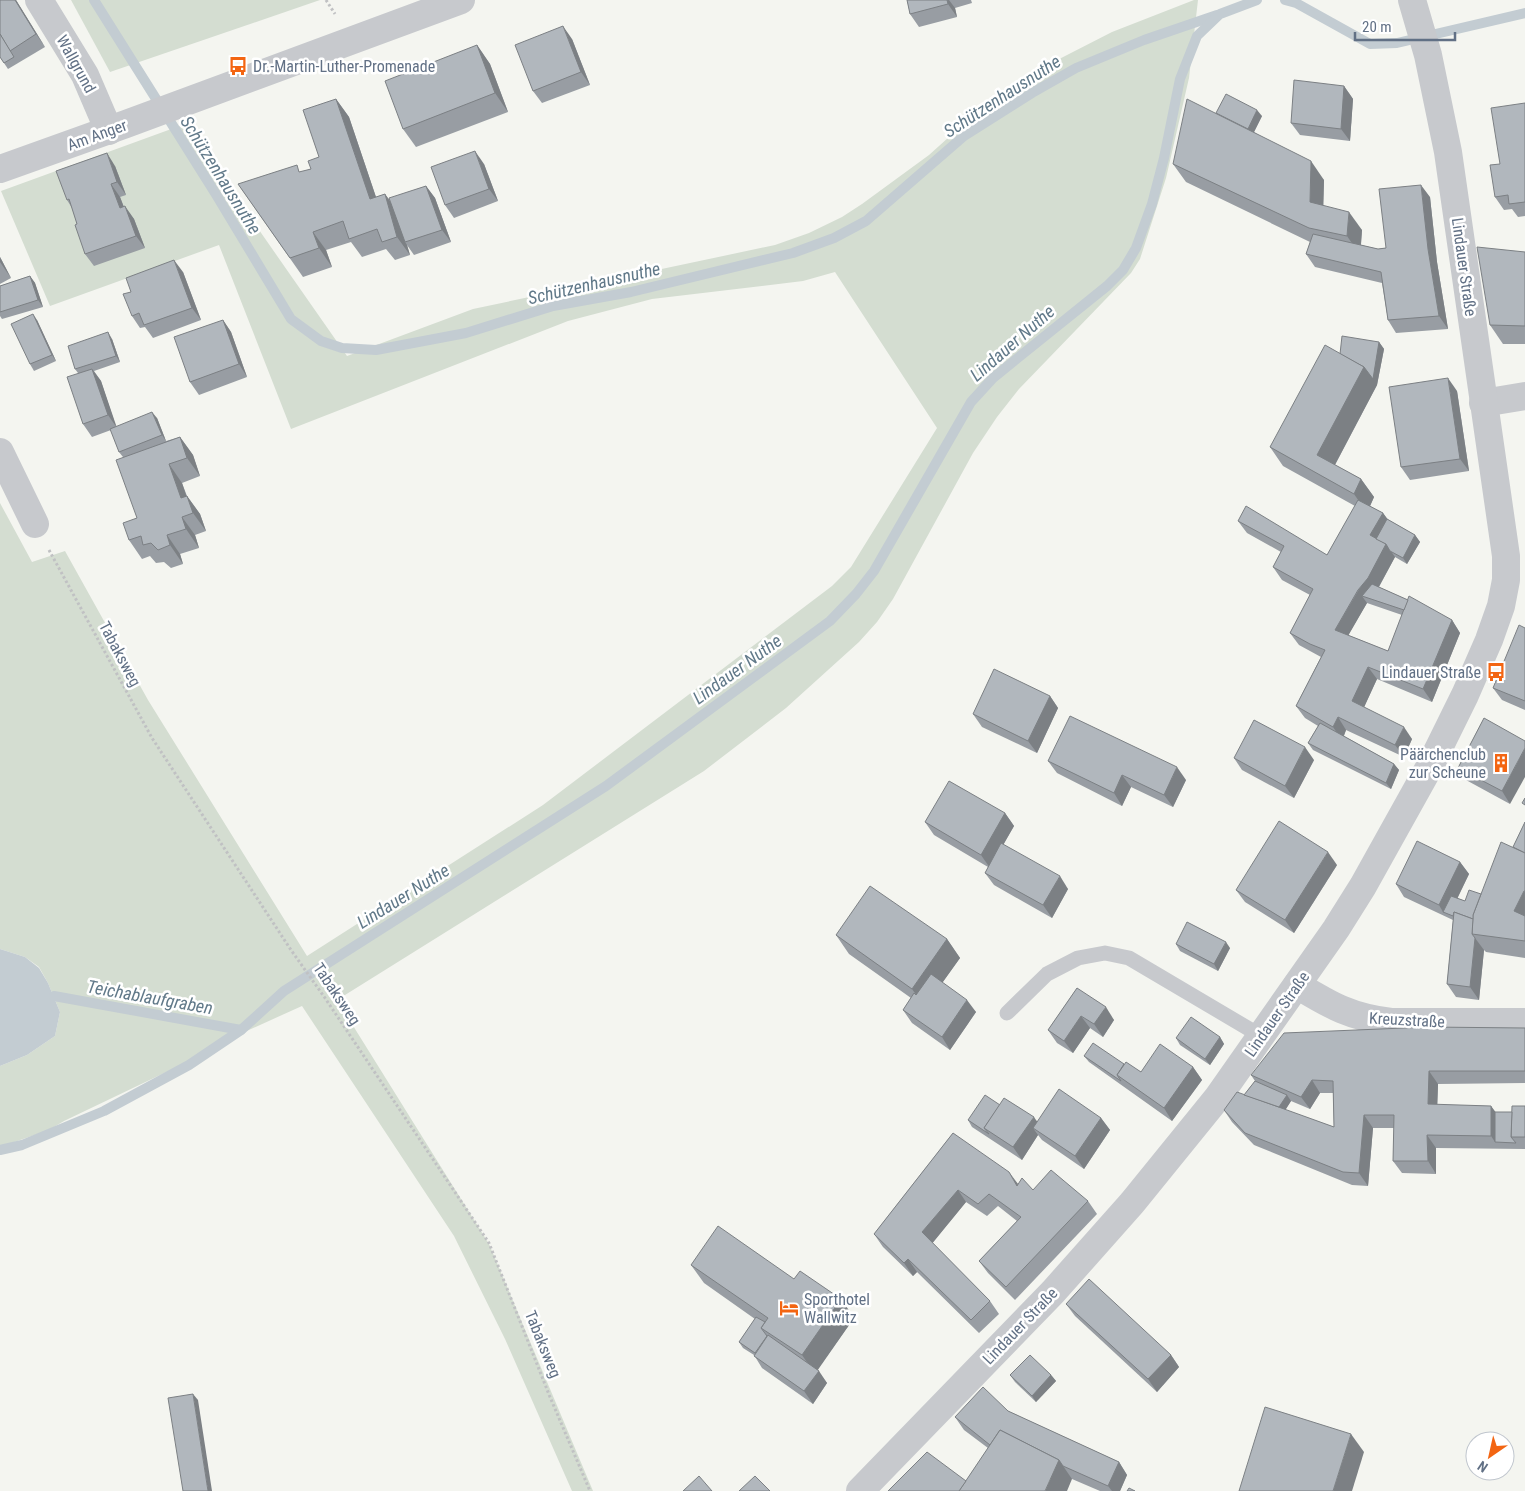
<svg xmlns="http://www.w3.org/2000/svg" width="1525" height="1491" viewBox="0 0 1525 1491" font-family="'Roboto Condensed',sans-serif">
<rect width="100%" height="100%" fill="#f4f5f0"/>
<g fill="#d4ddd1">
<polygon points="71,0 320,0 110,72"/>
<polygon points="1194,0 1198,0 1189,78 1166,178 1140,259 1131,273 1019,389 997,417 973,453 893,599 877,622 859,642 786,708 704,771 337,1000 489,1244 593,1491 572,1491 505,1339 454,1236 302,1006 231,1038 181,1065 64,1121 49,1130 0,1147 0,1066 27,1055 55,1036 60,1012 48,983 39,967 25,957 0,949 0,503 32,562 65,551 148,700 307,956 543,805 832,586 851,567 937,428 835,272 803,281 652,299 568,321 291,429 219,245 50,306 1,191 185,124 347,356 473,309 775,245 809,233 842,217 862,204 929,155 989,101 1026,76 1112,32"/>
</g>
<polygon fill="#c3ccd2" points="0,949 25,957 39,968 48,983 60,1012 55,1036 27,1055 0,1066"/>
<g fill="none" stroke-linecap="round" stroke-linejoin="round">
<g stroke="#c3ccd2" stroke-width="10">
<polyline points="94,0 217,196 291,319 321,341 342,348 376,350 466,333 553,306 631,292 793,253 834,238 866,221 964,136 1032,93 1076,68 1144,40 1217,15"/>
<polyline points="1285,0 1296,3 1370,44 1397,43 1525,13"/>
<polyline points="54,996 241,1030"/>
<polyline points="0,1150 22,1145 104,1111 189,1065 241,1030 284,991 606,786 830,621 856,594 874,571 971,402 993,378 1107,286 1123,270 1136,248 1152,204 1164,158 1180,79 1197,36 1220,14 1257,0"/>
</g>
<g stroke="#c0c1c3" stroke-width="3" stroke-dasharray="2.5 2.5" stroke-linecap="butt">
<polyline points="326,0 335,14"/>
<polyline points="49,550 152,738 291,950 325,998 489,1243 550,1397 590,1491"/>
</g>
<polyline stroke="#c7c9cd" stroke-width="15" points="1007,1013 1047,974 1078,958 1105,953 1129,958 1261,1036"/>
<g stroke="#c7c9cd" stroke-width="28">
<polyline points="39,0 85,75 109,131"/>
<polyline points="1483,403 1525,396"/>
<polyline points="0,452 35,524"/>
<path d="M 1297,985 C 1332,1006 1350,1017 1391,1022 L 1525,1022"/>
</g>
<g stroke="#c7c9cd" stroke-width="28">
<polyline points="0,169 126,124 461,0"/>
<polyline points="860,1491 1053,1292 1132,1203 1218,1097 1336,929 1363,886 1431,764 1465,695 1489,640 1501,606 1506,580 1506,556 1448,152 1428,55 1412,0"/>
</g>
</g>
<g fill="#989da3" fill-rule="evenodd">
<polygon points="0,0 16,0 45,47 8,69 0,57"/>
<polygon points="907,0 971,0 972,3 955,8 957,17 919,27 910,14"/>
<polygon points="572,39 590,85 542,103 533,91"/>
<polygon points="477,45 490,64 508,112 416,147 403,129"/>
<polygon points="1344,86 1353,99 1350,141 1300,135 1291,123"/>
<polygon points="336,99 349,117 376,197 385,194 391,202 426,186 435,198 451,242 414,255 407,245 410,255 395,260 386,249 362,257 351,242 326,250 332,267 303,277 238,184 302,172 311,169 319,157"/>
<polygon points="1525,103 1525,216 1518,217 1512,209 1504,210 1495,197 1500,164"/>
<polygon points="1216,113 1262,116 1254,132 1324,180 1323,206 1362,230 1361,245 1378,249 1386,248 1430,197 1437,262 1448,329 1396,333 1388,320 1382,283 1315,267 1306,254 1310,242 1186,182 1173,164"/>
<polygon points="484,164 498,201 454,218 445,205"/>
<polygon points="115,166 126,195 120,197 124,207 134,219 145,248 94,266 85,254 77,224 72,208 67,200"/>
<polygon points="1525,252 1525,344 1503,344 1490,325"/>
<polygon points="0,257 11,278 0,284"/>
<polygon points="183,272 201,320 153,338 145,327 140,328 132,316"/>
<polygon points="30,276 35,283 43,307 2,319 0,316 0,286"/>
<polygon points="37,320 56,361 34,371 30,364"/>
<polygon points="223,320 231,332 247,377 199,395 190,382"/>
<polygon points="112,339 120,362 94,371 101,381 116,427 157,418 166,441 180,437 193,455 200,476 182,483 187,496 200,514 206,531 195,535 199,548 180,554 183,564 171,568 164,562 156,563 150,556 142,559 129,540 137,518 123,457 119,452 111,430 92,437 83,424 78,373 75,369"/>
<path d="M 1379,342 L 1384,349 L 1377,385 L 1335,465 L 1361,479 L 1374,497 L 1370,506 L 1383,513 L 1387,519 L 1415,535 L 1420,542 L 1407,564 L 1395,557 L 1379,587 L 1452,620 L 1460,633 L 1432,702 L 1377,679 L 1364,707 L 1412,739 L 1404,757 L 1346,730 L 1344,736 L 1394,764 L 1399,770 L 1391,789 L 1313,750 L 1308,743 L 1318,726 L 1305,718 L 1296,706 L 1321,657 L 1299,645 L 1290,633 L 1310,595 L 1282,580 L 1273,567 L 1281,552 L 1247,533 L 1238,521 L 1327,555 L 1355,506 L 1283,466 L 1270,447 L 1340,354 ZM 1367,603 L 1402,615 L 1388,651 L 1348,635 Z"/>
<polygon points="1457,391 1469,471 1410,480 1401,467"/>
<polygon points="1525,628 1525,710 1502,700 1493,688"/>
<polygon points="1050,696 1058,708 1037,753 982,727 973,714"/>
<polygon points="1484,718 1510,804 1466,780 1458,768"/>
<polygon points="1234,758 1314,760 1294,798 1242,770"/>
<polygon points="1048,761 1186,780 1173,807 1131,787 1122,806 1057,773"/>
<polygon points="1005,813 1014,826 1003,845 1068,889 1052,918 994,885 985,873 988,867 934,835 925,822"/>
<polygon points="1525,822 1525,958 1486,952 1484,950 1479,1000 1456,997 1447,984 1453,920 1404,897 1396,884 1460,862 1469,874 1457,898 1465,901 1481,894 1513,847"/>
<polygon points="1337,865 1294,933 1245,902 1236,890"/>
<polygon points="836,935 947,939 960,958 942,983 976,1012 950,1050 912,1023 903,1010 911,998 849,954"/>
<polygon points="1176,944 1230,948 1218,971 1180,951"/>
<polygon points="1077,988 1114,1020 1103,1037 1090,1028 1073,1053 1057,1043 1048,1030"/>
<path d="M 1525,1028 L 1525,1083 L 1438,1084 L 1437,1105 L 1491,1106 L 1495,1112 L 1512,1112 L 1525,1106 L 1525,1149 L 1436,1148 L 1436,1174 L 1402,1173 L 1393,1161 L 1394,1128 L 1373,1128 L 1368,1186 L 1352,1185 L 1254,1145 L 1232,1122 L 1224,1110 L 1244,1095 L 1255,1081 L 1251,1075 ZM 1320,1093 L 1333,1093 L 1334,1127 L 1285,1110 L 1291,1101 L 1310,1109 Z"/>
<polygon points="1220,1037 1224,1044 1210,1065 1180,1045 1176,1038"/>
<polygon points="1084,1056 1124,1064 1141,1072 1193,1067 1202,1080 1172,1121 1089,1062"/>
<polygon points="1000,1105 1037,1121 1101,1118 1110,1130 1084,1169 1042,1140 1038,1135 1022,1160 972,1127 968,1120"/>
<polygon points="953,1133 1018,1184 1033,1190 1088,1201 1097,1214 1015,1300 988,1273 979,1261 1017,1221 998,1206 987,1216 966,1202 932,1243 990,1301 999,1314 979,1333 917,1272 913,1276 883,1247 874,1234"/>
<polygon points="691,1265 794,1279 841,1299 854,1318 817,1370 827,1383 813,1404 762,1368 754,1355 743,1348 739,1342 755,1319 704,1283"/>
<polygon points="1066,1304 1171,1355 1179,1367 1157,1392 1075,1316"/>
<polygon points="1010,1375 1051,1375 1056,1381 1036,1402 1015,1382"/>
<polygon points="1008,1411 1119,1462 1127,1475 1120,1491 1100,1491 1072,1479 966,1481 988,1448 964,1430 955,1417"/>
</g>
<g fill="#7c8084">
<polygon points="15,0 16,0 45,47 36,34"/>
<polygon points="947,0 949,0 955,8 957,17 948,4"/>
<polygon points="563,26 572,39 590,85 581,72"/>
<polygon points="477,45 490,64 508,112 495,93"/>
<polygon points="1344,86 1353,99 1350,141 1341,129"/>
<polygon points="336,99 349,117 383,218 370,199"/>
<polygon points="1257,110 1262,116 1249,142 1244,136"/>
<polygon points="475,151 484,164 498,201 489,189"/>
<polygon points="107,153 115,166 126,195 117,182"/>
<polygon points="1311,161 1324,180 1323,221 1310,202"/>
<polygon points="111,184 120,197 129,221 120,208"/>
<polygon points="1421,185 1430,197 1437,262 1448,329 1439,316 1428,249"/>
<polygon points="426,186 435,198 451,242 442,230"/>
<polygon points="385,194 398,213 405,242 407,245 410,255 397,237"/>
<polygon points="125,206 134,219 145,248 136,236"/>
<polygon points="1349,212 1362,230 1360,255 1347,236"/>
<polygon points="313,232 326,250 332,267 319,248"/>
<polygon points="0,257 11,278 0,262"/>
<polygon points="174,260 183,272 201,320 192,308"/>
<polygon points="30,276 35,283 43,307 38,300"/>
<polygon points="33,314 37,320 56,361 52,355"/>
<polygon points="223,320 231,332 247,377 239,364"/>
<polygon points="108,332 112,339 120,362 116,356"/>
<polygon points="1379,342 1384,349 1377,385 1330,474 1317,455 1364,367"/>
<polygon points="92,369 101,381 117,428 108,415"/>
<polygon points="1448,378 1457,391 1469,471 1460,459"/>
<polygon points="152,412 157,418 166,441 162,435"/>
<polygon points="180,437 193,455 200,476 187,458"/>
<polygon points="169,464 182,483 192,513 181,498"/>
<polygon points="1361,479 1374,497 1367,513 1354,494"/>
<polygon points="187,496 200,514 206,531 193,513"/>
<polygon points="1383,513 1392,525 1380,545 1370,535"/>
<polygon points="182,517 195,535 199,548 186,529"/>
<polygon points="167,535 180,554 183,564 170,545"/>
<polygon points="1415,535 1420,542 1407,564 1403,558"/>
<polygon points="1386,544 1395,557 1377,590 1362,596 1367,603 1344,643 1335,630"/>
<polygon points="1452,620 1460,633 1432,702 1423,689"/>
<polygon points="1368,667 1377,679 1361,714 1352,701"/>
<polygon points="1050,696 1058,708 1037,753 1028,741"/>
<polygon points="1338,717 1346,730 1342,740 1333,727"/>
<polygon points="1404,727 1412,739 1404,757 1395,745"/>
<polygon points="1305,747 1314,760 1294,798 1285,786"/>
<polygon points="1525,748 1525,777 1510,804 1502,791"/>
<polygon points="1394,764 1399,770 1391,789 1386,783"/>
<polygon points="1177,767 1186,780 1173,807 1164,795"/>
<polygon points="1122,775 1131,787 1122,806 1114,793"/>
<polygon points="1005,813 1014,826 990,868 981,855"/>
<polygon points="1328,852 1337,865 1294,933 1285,920"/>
<polygon points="1460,862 1469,874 1450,914 1443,912 1439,905"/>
<polygon points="1060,876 1068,889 1052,918 1043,905"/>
<polygon points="1524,891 1525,892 1525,926 1514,911"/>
<polygon points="1475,938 1484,950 1479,1000 1470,987"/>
<polygon points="947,939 960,958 925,1007 912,989"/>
<polygon points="1226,942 1230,948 1218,971 1214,964"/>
<polygon points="967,1000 976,1012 950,1050 942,1037"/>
<polygon points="1106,1007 1114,1020 1103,1037 1094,1024"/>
<polygon points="1081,1016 1090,1028 1073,1053 1064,1041"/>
<polygon points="1220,1037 1224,1044 1210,1065 1205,1059"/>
<polygon points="1193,1067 1202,1080 1172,1121 1164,1108"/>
<polygon points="1429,1071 1438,1084 1437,1117 1428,1104"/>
<polygon points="1312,1080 1320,1093 1310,1109 1301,1097"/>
<polygon points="1287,1095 1291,1101 1281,1117 1277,1110"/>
<polygon points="1491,1106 1500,1118 1495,1142 1491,1136"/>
<polygon points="1364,1115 1373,1128 1368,1186 1359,1173"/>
<polygon points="1034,1117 1042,1129 1033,1128 1038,1135 1022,1160 1013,1147"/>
<polygon points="1101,1118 1110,1130 1084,1169 1075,1156"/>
<polygon points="1427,1135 1436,1148 1436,1174 1428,1161"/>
<polygon points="1009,1172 1018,1184 1017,1186"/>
<polygon points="958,1190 966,1202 931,1245 922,1232"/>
<polygon points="908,1259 917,1272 913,1276 904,1263"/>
<polygon points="841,1299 854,1318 815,1374 802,1355"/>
<polygon points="1171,1355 1179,1367 1157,1392 1148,1379"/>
<polygon points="819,1371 827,1383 813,1404 804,1391"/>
<polygon points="1051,1375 1056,1381 1036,1402 1032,1396"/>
<polygon points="193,1394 198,1400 212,1491 208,1491"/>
<polygon points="1351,1434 1364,1452 1352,1491 1333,1491"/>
<polygon points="1059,1460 1072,1479 1067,1491 1045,1491"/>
<polygon points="1119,1462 1127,1475 1120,1491 1112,1491 1108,1486"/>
</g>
<g fill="#b1b7bd" stroke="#7c8084">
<polygon points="0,0 15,0 36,34 10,51 0,34"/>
<polygon points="907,0 947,0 948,4 910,14"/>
<polygon points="563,26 581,72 533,91 515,45"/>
<polygon points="0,34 14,57 4,63 0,57"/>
<polygon points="477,45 495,93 403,129 385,81"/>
<polygon points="1294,80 1344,86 1341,129 1291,123"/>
<polygon points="1226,94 1257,110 1248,129 1216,113"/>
<polygon points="336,99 370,199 385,194 397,237 382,242 377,229 349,239 343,221 313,232 319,248 290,258 238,184 297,165 299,172 311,169 308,161 319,157 303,110"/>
<polygon points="1187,99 1311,161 1310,202 1349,212 1347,236 1309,228 1173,164"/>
<polygon points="1525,103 1525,202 1509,204 1508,195 1495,197 1490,165 1500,164 1491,108"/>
<polygon points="475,151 489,189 445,205 431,167"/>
<polygon points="107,153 117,182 111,184 120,208 125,206 136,236 85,254 75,225 77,224 69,199 67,200 56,171"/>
<polygon points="1421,185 1428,249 1439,316 1388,320 1381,272 1306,254 1313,234 1378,249 1386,248 1379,189"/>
<polygon points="426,186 442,230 405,242 389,198"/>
<polygon points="1477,247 1525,252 1525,326 1490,325"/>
<polygon points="174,260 192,308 144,325 139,313 132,316 123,294 131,292 126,278"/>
<polygon points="30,276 38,300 0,312 0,286"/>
<polygon points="33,314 52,355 30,364 11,324"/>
<polygon points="223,320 239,364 190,382 174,337"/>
<polygon points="108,332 116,356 75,369 68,346"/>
<polygon points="1342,336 1379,342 1373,379 1364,367 1340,354"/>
<polygon points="1325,345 1364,367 1317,455 1361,479 1354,494 1270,447"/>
<polygon points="92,369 108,415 83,424 67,377"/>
<polygon points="1448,378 1460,459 1401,467 1389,387"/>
<polygon points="152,412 162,435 119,452 110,429"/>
<polygon points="180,437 187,458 169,464 181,498 187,496 193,513 182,517 186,529 167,535 170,545 158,550 151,543 143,545 141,536 129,540 123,523 137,518 116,460"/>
<polygon points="1358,500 1383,513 1370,535 1386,544 1368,578 1358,590 1335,630 1388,651 1409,596 1452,620 1423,689 1368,667 1352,701 1404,727 1395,745 1338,717 1333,727 1296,706 1325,650 1310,644 1290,633 1313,589 1273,567 1284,546 1238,521 1246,506 1327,555"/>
<polygon points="1387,519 1415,535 1403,558 1390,551 1386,544 1376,539"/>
<polygon points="1372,584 1408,600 1404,610 1362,596"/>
<polygon points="1519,625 1525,628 1525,701 1493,688"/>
<polygon points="994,669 1050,696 1028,741 973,714"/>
<polygon points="1070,716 1177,767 1164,795 1122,775 1114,793 1048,761"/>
<polygon points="1484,718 1525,741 1525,748 1502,791 1458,768"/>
<polygon points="1254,720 1305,747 1285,786 1234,758"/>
<polygon points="1320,723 1394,764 1386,783 1308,743"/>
<polygon points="949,781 1005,813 981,855 925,822"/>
<polygon points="1525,798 1525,805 1522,803"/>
<polygon points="1279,821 1328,852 1285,920 1236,890"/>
<polygon points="1525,822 1525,853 1513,847"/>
<polygon points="1417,841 1460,862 1439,905 1396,884"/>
<polygon points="1501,842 1525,853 1525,891 1524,891 1514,911 1525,916 1525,941 1472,934 1473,915"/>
<polygon points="1001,843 1060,876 1043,905 985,873"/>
<polygon points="870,886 947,939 912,989 836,935"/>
<polygon points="1469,890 1481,894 1473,915 1473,919 1454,912 1453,916 1443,912 1451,896 1465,901"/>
<polygon points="1454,912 1473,919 1472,934 1475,938 1470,987 1447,984"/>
<polygon points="1187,922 1226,942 1214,964 1176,944"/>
<polygon points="931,974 967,1000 942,1037 903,1010 914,993 916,995"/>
<polygon points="1077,988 1106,1007 1094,1024 1081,1016 1064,1041 1048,1030"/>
<polygon points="1191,1017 1220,1037 1205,1059 1176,1038"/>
<polygon points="1428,1027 1525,1028 1525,1071 1429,1071 1428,1104 1491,1106 1491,1136 1427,1135 1428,1161 1393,1161 1394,1115 1364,1115 1359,1173 1343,1172 1245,1133 1224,1110 1237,1092 1334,1127 1333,1081 1312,1080 1301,1097 1251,1075 1284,1033"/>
<polygon points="1093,1043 1124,1064 1117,1075 1121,1081 1084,1056"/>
<polygon points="1160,1044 1193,1067 1164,1108 1117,1075 1126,1062 1141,1072"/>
<polygon points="1255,1081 1287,1095 1279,1107 1244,1095"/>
<polygon points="1059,1089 1101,1118 1075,1156 1033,1128"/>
<polygon points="985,1095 1000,1105 984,1128 989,1134 968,1120"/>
<polygon points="1004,1098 1034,1117 1013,1147 984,1128"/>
<polygon points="1512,1106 1525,1106 1525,1137 1511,1137"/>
<polygon points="1495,1112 1512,1112 1511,1137 1516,1143 1495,1142"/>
<polygon points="953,1133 1009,1172 1017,1186 1022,1178 1033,1190 1051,1170 1088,1201 1006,1287 979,1261 1021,1217 989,1194 978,1204 958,1190 922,1232 990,1301 971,1320 908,1259 904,1263 874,1234"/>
<polygon points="718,1226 794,1279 800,1271 841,1299 802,1355 761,1328 768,1318 691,1265"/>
<polygon points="1089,1279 1171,1355 1148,1379 1066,1304"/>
<polygon points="756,1317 765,1322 761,1328 767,1336 755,1353 739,1342"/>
<polygon points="768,1335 819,1371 804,1391 754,1356"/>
<polygon points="1030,1355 1051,1375 1032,1396 1010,1375"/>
<polygon points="983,1387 1008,1411 1119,1462 1108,1486 1063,1466 1059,1460 1000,1430 990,1445 955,1417"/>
<polygon points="193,1394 208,1491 183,1491 168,1398"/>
<polygon points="1265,1407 1351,1434 1333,1491 1239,1491"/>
<polygon points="1000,1430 1059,1460 1045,1491 959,1491"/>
<polygon points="927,1452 966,1481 959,1491 888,1491"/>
<polygon points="699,1476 712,1491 683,1491"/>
<polygon points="755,1476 770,1491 739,1491"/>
<polygon points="1129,1488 1135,1491 1127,1491"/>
</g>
<defs>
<g id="bus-bare" transform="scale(1.5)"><path d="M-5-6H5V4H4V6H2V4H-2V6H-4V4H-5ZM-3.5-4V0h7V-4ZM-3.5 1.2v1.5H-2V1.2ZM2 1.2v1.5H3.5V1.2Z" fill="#f36512" stroke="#fff" stroke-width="2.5" paint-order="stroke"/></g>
<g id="building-bare" transform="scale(1.5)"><path d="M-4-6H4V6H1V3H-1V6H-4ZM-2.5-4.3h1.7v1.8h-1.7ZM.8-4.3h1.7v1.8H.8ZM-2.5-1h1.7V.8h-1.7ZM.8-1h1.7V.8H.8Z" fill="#f36512" stroke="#fff" stroke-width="2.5" paint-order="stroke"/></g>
<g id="hotel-bare" transform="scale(1.5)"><path d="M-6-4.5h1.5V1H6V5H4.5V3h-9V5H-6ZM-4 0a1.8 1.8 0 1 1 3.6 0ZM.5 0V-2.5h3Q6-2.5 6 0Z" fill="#f36512" stroke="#fff" stroke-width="2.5" paint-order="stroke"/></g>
</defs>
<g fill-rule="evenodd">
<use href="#bus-bare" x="238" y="66"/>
<use href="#bus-bare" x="1496" y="672"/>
<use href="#building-bare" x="1501" y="763"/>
<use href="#hotel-bare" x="789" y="1308"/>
</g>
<g text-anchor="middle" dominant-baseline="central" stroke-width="5" stroke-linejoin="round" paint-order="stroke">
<g font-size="16" fill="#617085" stroke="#fff">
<text transform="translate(76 64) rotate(61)">Wallgrund</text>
<text transform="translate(97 135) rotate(-20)">Am Anger</text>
<text transform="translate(1464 267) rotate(82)">Lindauer Straße</text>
<text transform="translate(120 654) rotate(62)">Tabaksweg</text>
<text transform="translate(337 994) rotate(56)">Tabaksweg</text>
<text transform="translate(1277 1014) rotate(-55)">Lindauer Straße</text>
<text transform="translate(1407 1020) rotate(3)">Kreuzstraße</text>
<text transform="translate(1020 1326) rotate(-46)">Lindauer Straße</text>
<text transform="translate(543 1344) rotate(68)">Tabaksweg</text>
</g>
<g font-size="16" fill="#617085" stroke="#fff" text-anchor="start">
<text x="253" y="66">Dr.-Martin-Luther-Promenade</text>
<text x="1481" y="672" text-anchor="end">Lindauer Straße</text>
<text x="1486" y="754" text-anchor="end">Päärchenclub<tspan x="1486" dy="18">zur Scheune</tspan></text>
<text x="804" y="1299">Sporthotel<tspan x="804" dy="18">Wallwitz</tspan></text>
</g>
<g font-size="18" font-style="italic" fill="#617989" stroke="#fff">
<text transform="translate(1002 96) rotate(-33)">Schützenhausnuthe</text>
<text transform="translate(221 175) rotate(58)">Schützenhausnuthe</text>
<text transform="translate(594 283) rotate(-13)">Schützenhausnuthe</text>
<text transform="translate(1012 343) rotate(-41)">Lindauer Nuthe</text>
<text transform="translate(737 669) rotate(-36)">Lindauer Nuthe</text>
<text transform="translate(403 896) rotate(-32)">Lindauer Nuthe</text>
<text transform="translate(150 997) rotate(10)">Teichablaufgraben</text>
</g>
</g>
<g transform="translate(1490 1456) rotate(214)"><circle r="24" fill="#ffffff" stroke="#c0c6ce"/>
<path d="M0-4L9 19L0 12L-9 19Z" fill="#f36512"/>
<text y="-8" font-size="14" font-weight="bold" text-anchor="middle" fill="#617085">N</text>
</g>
<path d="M1355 32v8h100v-8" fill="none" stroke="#617085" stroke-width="2.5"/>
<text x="1362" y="32" font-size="15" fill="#617085" stroke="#ffffff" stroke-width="4" paint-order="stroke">20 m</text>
</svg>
